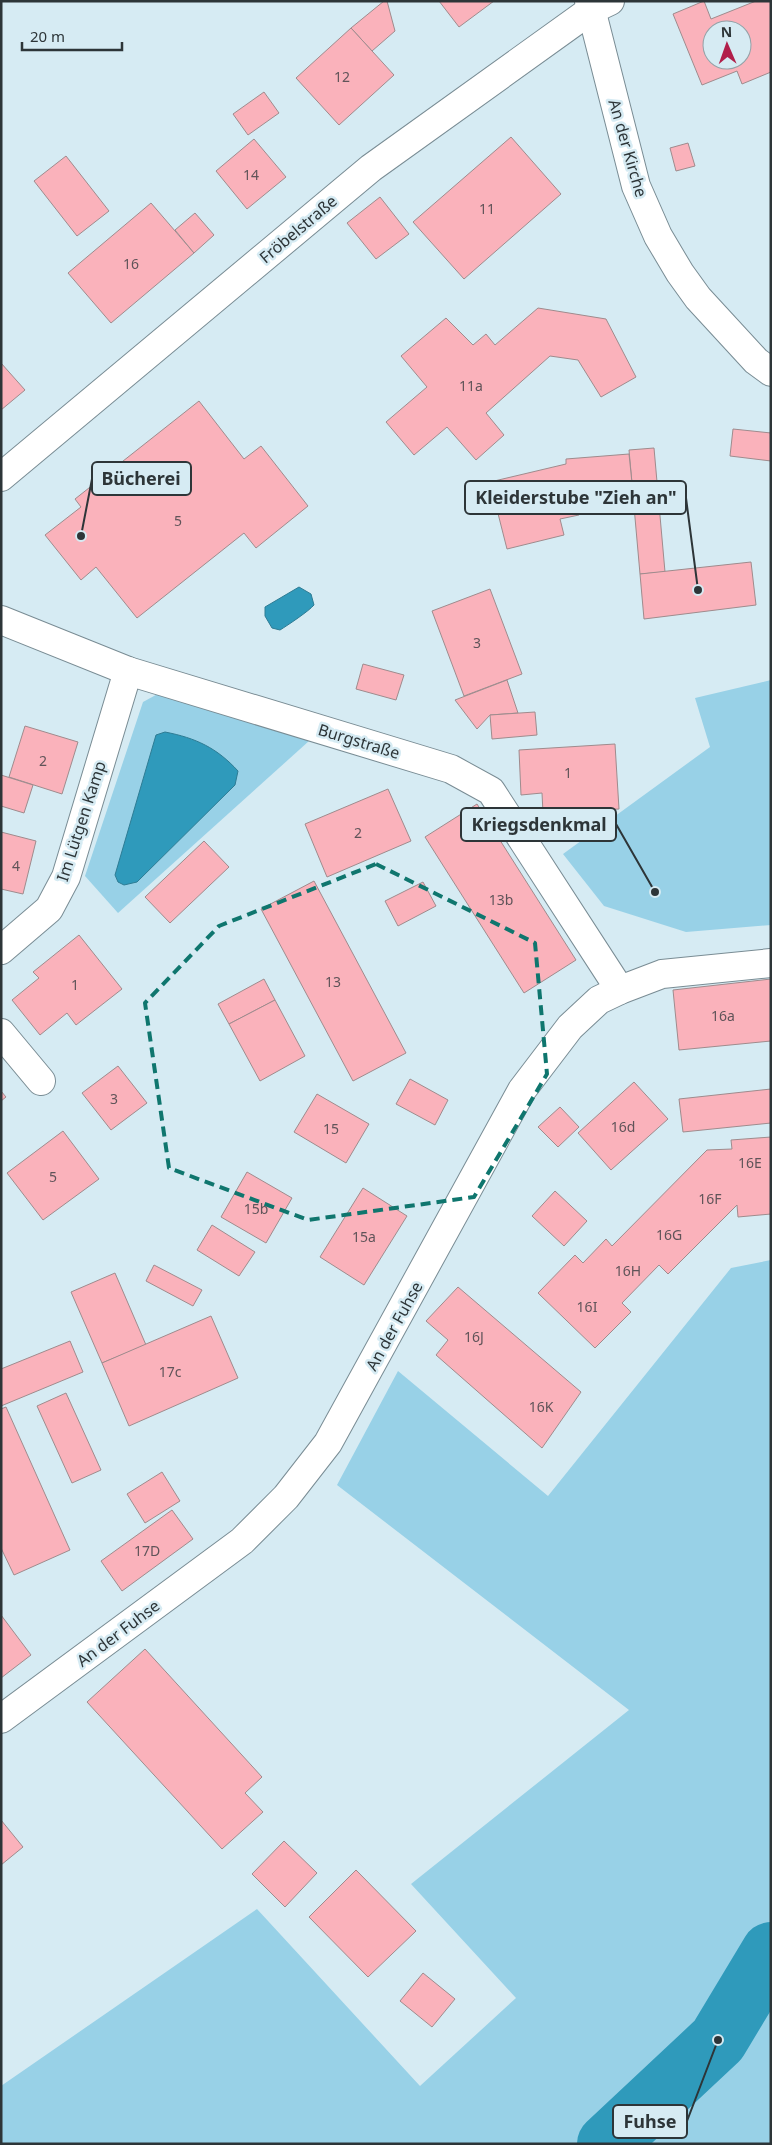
<svg xmlns="http://www.w3.org/2000/svg" width="772" height="2145" viewBox="0 0 772 2145" font-family="'Noto Sans',sans-serif">
<rect width="100%" height="100%" fill="#d6ebf3"/>
<g fill="#98d1e7">
<polygon points="771,680 771,925 686,932 604,906 563,854 710,747 695,698"/>
<polygon points="165,690 309,741 118,913 85,876 143,702"/>
<polygon points="771,1260 770,2144 1,2144 1,2086 257,1909 420,2086 516,1998 411,1884 629,1710 337,1485 398,1371 548,1496 731,1268"/>
</g>
<g fill="#2f9abb" stroke="#2e7c94">
<path d="M 299,587 L 311,594 L 314,605 C 309,611 288,625 280,630 L 272,628 L 265,616 L 265,607 Z"/>
<path d="M 165,732 C 196,738 217,748 238,771 L 235,785 L 137,882 L 124,885 L 118,882 L 115,875 L 156,735 Z"/>
</g>
<g fill="none" stroke-linecap="round" stroke-linejoin="round">
<polyline stroke="#2f9abb" stroke-width="60" points="607,2144 718,2040 771,1952"/>
</g>
<g fill="#fab2bb" stroke="#9f8b8d" fill-rule="evenodd">
<polygon points="384,1 387,1 395,31 372,51 351,28"/>
<polygon points="439,1 494,1 459,27"/>
<path d="M 704,1 L 711,19 L 756,1 L 771,1 L 771,72 L 742,84 L 737,71 L 702,85 L 673,14 ZM 712,30 L 742,30 L 742,60 L 712,60 Z"/>
<polygon points="351,28 394,75 339,125 296,78"/>
<polygon points="264,92 279,113 248,135 233,114"/>
<polygon points="511,137 561,194 464,279 413,222"/>
<polygon points="254,139 286,177 247,209 216,171"/>
<polygon points="688,143 695,166 676,171 670,148"/>
<polygon points="66,156 109,211 77,236 34,181"/>
<polygon points="380,197 409,234 376,259 347,223"/>
<polygon points="151,203 194,253 111,323 68,273"/>
<polygon points="195,213 214,235 194,253 175,230"/>
<polygon points="538,308 606,319 636,377 601,397 578,360 550,356 486,413 504,435 476,460 447,427 414,455 386,422 427,387 401,356 446,318 473,345 486,334 495,345"/>
<polygon points="1,363 25,390 1,410"/>
<polygon points="199,401 244,459 261,446 308,506 256,548 244,533 137,618 96,567 81,580 45,535 81,507 75,499"/>
<polygon points="733,429 771,433 771,461 730,456"/>
<polygon points="654,448 665,572 640,574 629,450"/>
<polygon points="629,454 634,502 577,507 579,515 560,519 564,535 507,549 490,482 566,464 566,459"/>
<polygon points="751,562 756,605 644,619 640,574"/>
<polygon points="490,589 522,674 464,696 432,611"/>
<polygon points="363,664 404,675 396,700 356,689"/>
<polygon points="507,680 518,713 490,715 477,729 455,700"/>
<polygon points="535,712 537,735 492,739 490,715"/>
<polygon points="25,726 78,742 62,794 9,777"/>
<polygon points="615,744 619,809 543,813 542,793 521,795 519,750"/>
<polygon points="1,775 33,785 24,813 1,806"/>
<polygon points="388,789 411,841 327,877 305,824"/>
<polygon points="477,804 576,960 524,993 425,837"/>
<polygon points="1,832 36,841 23,894 1,889"/>
<polygon points="204,841 229,867 170,923 145,897"/>
<polygon points="314,881 406,1053 353,1081 261,909"/>
<polygon points="423,882 436,906 398,926 385,901"/>
<polygon points="79,935 122,989 76,1025 67,1013 40,1035 12,1000 39,978 33,972"/>
<polygon points="264,979 275,1000 229,1024 218,1004"/>
<polygon points="771,979 771,1041 679,1050 673,990"/>
<polygon points="275,1000 305,1056 260,1081 229,1024"/>
<polygon points="118,1066 147,1103 111,1130 82,1093"/>
<polygon points="410,1079 448,1100 435,1125 396,1104"/>
<polygon points="634,1082 668,1119 611,1170 578,1133"/>
<polygon points="771,1089 771,1123 683,1132 679,1099"/>
<polygon points="1,1091 6,1097 1,1101"/>
<polygon points="317,1094 369,1124 346,1163 294,1132"/>
<polygon points="560,1107 579,1127 558,1147 538,1127"/>
<polygon points="63,1131 99,1179 43,1220 7,1173"/>
<polygon points="771,1137 771,1214 738,1217 737,1205 668,1274 659,1265 622,1303 631,1312 595,1348 538,1293 575,1255 583,1263 606,1239 612,1246 707,1150 732,1149 731,1140"/>
<polygon points="247,1172 292,1198 266,1243 221,1217"/>
<polygon points="363,1188 407,1216 364,1285 320,1257"/>
<polygon points="555,1191 587,1221 564,1246 532,1216"/>
<polygon points="212,1225 255,1252 239,1276 197,1250"/>
<polygon points="154,1265 202,1290 193,1306 146,1281"/>
<polygon points="115,1273 146,1345 102,1363 71,1292"/>
<polygon points="458,1287 581,1392 542,1448 436,1355 448,1340 426,1321"/>
<polygon points="211,1316 238,1378 129,1426 102,1363"/>
<polygon points="70,1341 83,1372 1,1406 1,1369"/>
<polygon points="66,1393 101,1470 72,1483 37,1406"/>
<polygon points="6,1407 70,1550 14,1575 1,1548 1,1409"/>
<polygon points="162,1472 180,1501 145,1523 127,1494"/>
<polygon points="172,1510 193,1539 122,1591 101,1561"/>
<polygon points="1,1615 31,1655 1,1678"/>
<polygon points="145,1649 262,1777 245,1793 263,1812 222,1849 87,1702"/>
<polygon points="1,1820 23,1847 1,1865"/>
<polygon points="284,1841 317,1873 285,1907 252,1874"/>
<polygon points="356,1870 416,1931 368,1977 309,1917"/>
<polygon points="423,1973 455,1999 432,2027 400,2001"/>
</g>
<g fill="none" stroke-linecap="round" stroke-linejoin="round">
<g stroke="#798c94" stroke-width="30">
<g id="minor">
<polyline points="589,1 636,186 658,236 680,273 698,298 756,361 771,372"/>
<polyline points="1,477 371,168 591,10 610,1"/>
<polyline points="1,620 128,671 451,769 491,791 620,990"/>
<polyline points="1,950 49,909 66,877 128,671"/>
<polyline points="1,1033 41,1081"/>
</g>
</g>
<g stroke="#798c94" stroke-width="30">
<polyline id="tertiary" points="1,1719 242,1541 286,1497 328,1443 522,1090 570,1027 599,1000 620,990 662,974 771,963"/>
</g>
<use href="#minor" stroke="#fff" stroke-width="28"/>
<use href="#tertiary" stroke="#fff" stroke-width="28"/>
</g>
<path fill="none" stroke="#0f766e" stroke-width="4" stroke-dasharray="10 6" stroke-linejoin="round" d="M 376,864 L 535,943 L 547,1074 L 474,1197 L 308,1220 L 169,1168 L 145,1003 L 219,926 Z"/>
<g text-anchor="middle" dominant-baseline="central" stroke-width="5" stroke-linejoin="round" paint-order="stroke">
<g font-size="14" fill="#605459">
<text x="342" y="76">12</text>
<text x="251" y="174">14</text>
<text x="487" y="208">11</text>
<text x="131" y="263">16</text>
<text x="471" y="385">11a</text>
<text x="178" y="520">5</text>
<text x="477" y="642">3</text>
<text x="43" y="760">2</text>
<text x="568" y="772">1</text>
<text x="358" y="832">2</text>
<text x="16" y="865">4</text>
<text x="501" y="899">13b</text>
<text x="333" y="981">13</text>
<text x="75" y="984">1</text>
<text x="723" y="1015">16a</text>
<text x="114" y="1098">3</text>
<text x="623" y="1126">16d</text>
<text x="331" y="1128">15</text>
<text x="750" y="1162">16E</text>
<text x="53" y="1176">5</text>
<text x="710" y="1198">16F</text>
<text x="256" y="1208">15b</text>
<text x="669" y="1234">16G</text>
<text x="364" y="1236">15a</text>
<text x="628" y="1270">16H</text>
<text x="587" y="1306">16I</text>
<text x="474" y="1336">16J</text>
<text x="170" y="1371">17c</text>
<text x="541" y="1406">16K</text>
<text x="147" y="1550">17D</text>
</g>
<g font-size="16" fill="#2d3538" stroke="#d6ebf3">
<text transform="translate(628 148) rotate(74)">An der Kirche</text>
<text transform="translate(298 229) rotate(-40)">Fröbelstraße</text>
<text transform="translate(359 741) rotate(17)">Burgstraße</text>
<text transform="translate(81 821) rotate(-72)">Im Lütgen Kamp</text>
<text transform="translate(394 1326) rotate(-61)">An der Fuhse</text>
<text transform="translate(118 1633) rotate(-37)">An der Fuhse</text>
</g>
</g>
<path fill="none" stroke="#2d3538" stroke-width="2" d="M81 536L92 479M698 590L686 498M655 892L616 824M718 2040L687 2121"/>
<g fill="#2d3538" stroke="#d6ebf3" stroke-width="2">
<circle cx="81" cy="536" r="5"/>
<circle cx="698" cy="590" r="5"/>
<circle cx="655" cy="892" r="5"/>
<circle cx="718" cy="2040" r="5"/>
</g>
<g fill="#d6ebf3" stroke="#2d3538" stroke-width="2">
<rect x="92" y="462" width="99" height="33" rx="5"/>
<rect x="465" y="481" width="221" height="33" rx="5"/>
<rect x="461" y="808" width="155" height="33" rx="5"/>
<rect x="613" y="2105" width="74" height="33" rx="5"/>
</g>
<g font-size="18" text-anchor="middle" font-weight="bold" fill="#2d3538">
<text x="141" y="485">Bücherei</text>
<text x="576" y="504">Kleiderstube "Zieh an"</text>
<text x="539" y="831">Kriegsdenkmal</text>
<text x="650" y="2128">Fuhse</text>
</g>
<rect width="772" height="2145" fill="none" stroke="#2d3538" stroke-width="5"/>
<g transform="translate(727 45) rotate(358)"><circle r="24" fill="#d6ebf3" stroke="#92a2a8"/>
<path d="M0-4L9 19L0 12L-9 19Z" fill="#b11f4a"/>
<text y="-8" font-size="14" font-weight="bold" text-anchor="middle" fill="#2d3538">N</text>
</g>
<path d="M22 42v8h100v-8" fill="none" stroke="#2d3538" stroke-width="2.5"/>
<text x="30" y="42" font-size="15" fill="#2d3538" stroke="#d6ebf3" stroke-width="4" paint-order="stroke">20 m</text>
</svg>
